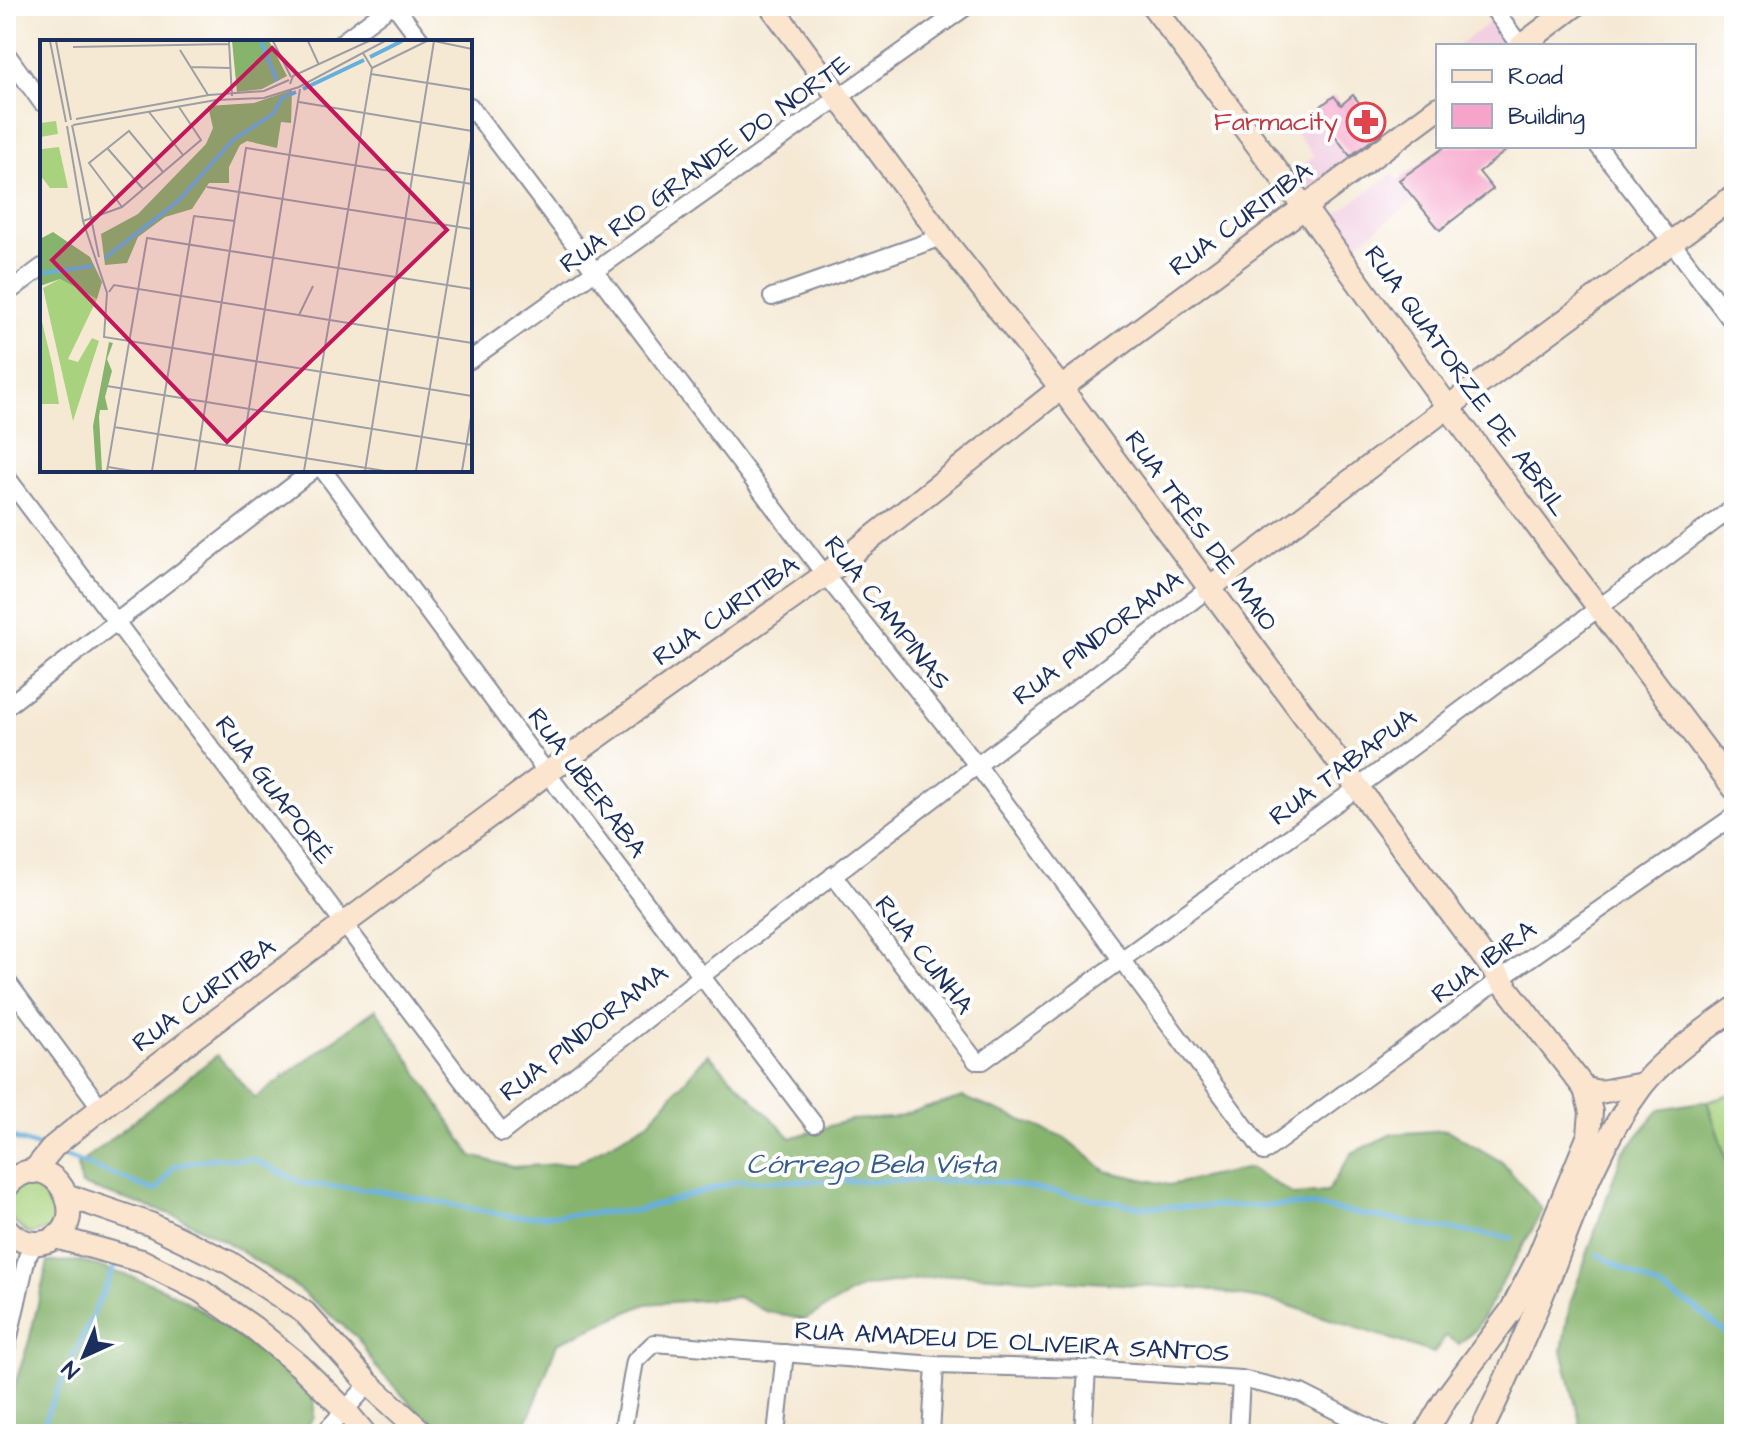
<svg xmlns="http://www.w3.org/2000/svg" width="1740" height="1440" viewBox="0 0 1740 1440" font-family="'Architects Daughter',sans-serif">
<rect width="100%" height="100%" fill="#fff"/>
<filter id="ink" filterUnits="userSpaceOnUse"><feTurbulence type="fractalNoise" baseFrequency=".0125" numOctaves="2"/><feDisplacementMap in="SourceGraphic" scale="16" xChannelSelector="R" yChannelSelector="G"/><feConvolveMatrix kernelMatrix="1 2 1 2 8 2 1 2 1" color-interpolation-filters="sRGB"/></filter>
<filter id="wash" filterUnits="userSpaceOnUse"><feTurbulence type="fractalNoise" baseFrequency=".006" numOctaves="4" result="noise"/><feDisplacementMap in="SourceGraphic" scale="32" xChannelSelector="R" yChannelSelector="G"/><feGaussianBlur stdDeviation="1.8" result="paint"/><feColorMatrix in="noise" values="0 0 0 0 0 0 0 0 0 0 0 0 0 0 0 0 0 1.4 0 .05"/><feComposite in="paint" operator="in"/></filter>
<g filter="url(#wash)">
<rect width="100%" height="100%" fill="#f5e9d4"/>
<g fill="#f2cfe1">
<polygon points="1491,21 1509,46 1458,46"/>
<polygon points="1314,112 1356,166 1316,196 1297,171 1314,156 1293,130"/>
<polygon points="1393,173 1414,201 1348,250 1330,226 1332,217"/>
</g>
<g fill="#a9d27e" stroke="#62806e" stroke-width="2">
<polygon points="1734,1093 1734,1184 1707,1101"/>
<path d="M 41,1180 L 63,1203 L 54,1228 L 29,1234 C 9,1221 0,1209 17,1187 Z"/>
</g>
<g fill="#86b46d" stroke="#507266" stroke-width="2">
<polygon points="376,1009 472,1156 512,1167 576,1163 649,1122 708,1054 791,1138 849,1120 892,1118 963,1097 1064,1137 1106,1171 1169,1185 1250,1168 1294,1195 1327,1192 1352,1153 1392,1134 1447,1130 1502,1162 1543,1210 1476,1329 1459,1344 1445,1336 1434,1353 1281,1303 1205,1289 957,1274 863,1287 804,1320 765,1311 738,1297 646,1304 557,1343 535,1403 520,1434 445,1434 422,1416 375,1366 357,1337 291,1283 225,1241 179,1217 82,1185 77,1166 217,1055 255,1098"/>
<polygon points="1707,1101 1734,1182 1734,1434 1583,1434 1562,1351 1570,1304 1622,1154 1660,1109"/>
<path d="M 81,1261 C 104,1269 129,1275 152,1284 C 207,1306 268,1360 314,1398 L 314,1417 L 300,1434 L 6,1434 L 6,1412 L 29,1341 L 48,1262 Z"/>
</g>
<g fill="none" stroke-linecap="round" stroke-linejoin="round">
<g stroke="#65afdd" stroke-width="5">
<polyline points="6,1136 43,1148"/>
<polyline points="56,1153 156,1191 174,1166 213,1158 255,1160 304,1184 375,1190 516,1217 635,1211 739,1181 991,1181 1142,1207 1309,1205 1427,1226 1512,1238"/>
<polyline points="1597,1254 1694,1307 1734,1340"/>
<polyline points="40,1434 47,1414 117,1262"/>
</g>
</g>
<g id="blocks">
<g fill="#f7a4ca">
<polygon points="1353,95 1383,132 1350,156 1316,110 1334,96 1341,105"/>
<polygon points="1446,146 1512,146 1479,172 1493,189 1440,230 1399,180"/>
</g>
</g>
</g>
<g filter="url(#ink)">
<use href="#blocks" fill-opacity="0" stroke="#888c99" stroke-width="2"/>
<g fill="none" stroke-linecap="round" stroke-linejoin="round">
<g stroke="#888c99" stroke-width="20">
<g id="street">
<polyline points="395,6 422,42"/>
<polyline points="1491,6 1521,46"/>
<polyline points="342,42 390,6"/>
<polyline points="6,53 42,103"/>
<polyline points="470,106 825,575 977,765 1264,1152 1500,979 1734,816"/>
<polyline points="1598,146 1734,324"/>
<polyline points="6,294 42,267"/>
<polyline points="772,297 942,237"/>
<polyline points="470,360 967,6"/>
<polyline points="323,470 547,773 814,1124"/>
<polyline points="6,476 502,1133 703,975 1208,589"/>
<polyline points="6,707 313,470"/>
<polyline points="833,875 976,1061 983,1061 1357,788 1734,507"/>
<polyline points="6,980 101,1108"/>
<polyline points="6,1350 27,1257 36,1243"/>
<polyline points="323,1434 369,1384"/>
<polyline points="622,1434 635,1361 654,1343 935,1365 1087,1369 1241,1379 1301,1393 1382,1434"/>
<polyline points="776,1434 785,1353"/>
<polyline points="931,1434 935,1365"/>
<polyline points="1083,1434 1087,1369"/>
<polyline points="1238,1434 1241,1379"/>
</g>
</g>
<g stroke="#888c99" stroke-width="26">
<g id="secondary">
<polyline points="771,6 949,246 1061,388 1500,979 1585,1089 1600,1092 1643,1084"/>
<polyline points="1153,6 1304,207 1448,407 1734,788"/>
<polyline points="1521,46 1574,6"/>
<polyline points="1208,589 1448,407 1734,196"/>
<polyline points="33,1172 54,1146 101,1108 344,924 547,773 825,575 1061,388 1438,108"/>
<path d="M 6,1187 C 53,1132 103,1235 39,1243 C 26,1244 15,1239 6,1228"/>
<polyline points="68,1196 150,1224 230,1263 305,1313 369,1384 424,1434"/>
<polyline points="55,1237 142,1261 201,1291 254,1328 300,1366 344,1409 365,1434"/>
<polyline points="1425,1434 1446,1398 1511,1311 1537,1261 1589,1135 1591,1112 1585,1089"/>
<path d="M 1480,1434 C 1506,1381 1529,1328 1551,1273 C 1576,1208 1599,1143 1641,1087 C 1660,1061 1707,1028 1734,1009"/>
</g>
</g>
<use href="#street" stroke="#fff" stroke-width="16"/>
<use href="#secondary" stroke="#fbe5cf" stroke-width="22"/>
</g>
</g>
<defs>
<g id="pharmacy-ring" transform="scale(2)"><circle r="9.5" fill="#fff" stroke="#e0444e" stroke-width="1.5"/><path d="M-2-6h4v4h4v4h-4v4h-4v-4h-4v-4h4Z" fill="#e0444e"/></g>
</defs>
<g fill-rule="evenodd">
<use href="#pharmacy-ring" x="1366" y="122"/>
</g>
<g text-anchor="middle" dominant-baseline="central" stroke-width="8" stroke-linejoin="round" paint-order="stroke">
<g font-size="26" fill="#be3a42" stroke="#fff" text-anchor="end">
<text x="1338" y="122">Farmacity</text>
</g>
<g font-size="26" fill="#1b2f5e" stroke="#fff">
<text transform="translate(705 164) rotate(-36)">RUA RIO GRANDE DO NORTE</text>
<text transform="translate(1241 219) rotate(-37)">RUA CURITIBA</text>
<text transform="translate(1466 381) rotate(54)">RUA QUATORZE DE ABRIL</text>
<text transform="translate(1201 531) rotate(54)">RUA TRÊS DE MAIO</text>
<text transform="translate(726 611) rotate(-35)">RUA CURITIBA</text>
<text transform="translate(887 613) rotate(52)">RUA CAMPINAS</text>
<text transform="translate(1098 638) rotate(-37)">RUA PINDORAMA</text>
<text transform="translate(1343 767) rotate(-37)">RUA TABAPUA</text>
<text transform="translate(587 783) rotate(53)">RUA UBERABA</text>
<text transform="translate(274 790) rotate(53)">RUA GUAPORÉ</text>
<text transform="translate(924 955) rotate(52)">RUA CUNHA</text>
<text transform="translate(1484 962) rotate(-36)">RUA IBIRA</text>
<text transform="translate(204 995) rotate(-37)">RUA CURITIBA</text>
<text transform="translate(584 1033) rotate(-38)">RUA PINDORAMA</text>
<text transform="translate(1012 1342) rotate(3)">RUA AMADEU DE OLIVEIRA SANTOS</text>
</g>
<g font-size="28" font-style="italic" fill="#355c8a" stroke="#fff">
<text x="871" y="1164">Córrego Bela Vista</text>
</g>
</g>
<g transform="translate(40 40)">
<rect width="432" height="432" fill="#f5e9d4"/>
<path d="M 16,81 L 18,94 L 0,97 L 2,109 L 19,107 L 28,148 L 10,148 L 0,135 L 0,83 ZM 20,239 L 57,259 L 28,319 L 38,322 L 52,298 L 59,301 L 33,381 L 3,248 ZM 0,273 L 13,328 L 19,364 L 0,364 Z" fill="#a9d27e"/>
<path d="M 192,1 L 229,1 L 247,36 L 222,49 L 197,52 ZM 252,50 L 251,83 L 241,82 L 237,108 L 207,101 L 200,105 L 189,127 L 189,143 L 169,143 L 152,169 L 125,177 L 98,197 L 87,223 L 65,225 L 61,194 L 98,174 L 166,104 L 173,88 L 168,66 L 214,63 ZM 13,192 L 50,217 L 62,242 L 57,259 L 20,239 L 0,246 L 0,199 ZM 69,302 L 73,303 L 67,319 L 72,331 L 65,357 L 68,370 L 60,370 L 59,377 L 62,430 L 56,431 L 53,386 Z" fill="#86b46d"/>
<path fill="none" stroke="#65afdd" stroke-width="4" d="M 221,1 L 237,41M 330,17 L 362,1M 263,49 L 324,20M 65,218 L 138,161 L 194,99 L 233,74 L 242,58 L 256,52M 3,233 L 53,226"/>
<path fill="none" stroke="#9e9fa5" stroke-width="2" d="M 10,1 L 26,82M 16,1 L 31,80M 233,1 L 251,37M 268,1 L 279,25M 394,1 L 432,9M 189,2 L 192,56M 33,7 L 189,4M 140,10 L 168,55M 151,27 L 190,28M 332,28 L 387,1M 331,34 L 432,50M 250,44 L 253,36 L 329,1M 259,62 L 432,91M 109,72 L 143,115M 36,79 L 169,55 L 224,51 L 249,40M 32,85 L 59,217M 33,85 L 176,60 L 224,58 L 259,47 L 345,1M 27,86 L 43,181 L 67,253 L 64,297 L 432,356M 68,109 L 103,149M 167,147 L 432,189M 82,167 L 49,123 L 89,91 L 123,132M 43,181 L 82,167 L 161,100 L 139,67M 69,252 L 74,245 L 432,303M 259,275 L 273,246M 67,346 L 432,405M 74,387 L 345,431M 68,427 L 92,431M 67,431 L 107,198 L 432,249M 112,431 L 154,176 L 195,181M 155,431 L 206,108 L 432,144M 199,431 L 260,49M 264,431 L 332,28 L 323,13M 325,431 L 394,1M 376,431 L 432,95M 422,431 L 432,371"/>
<path fill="#c2185b" fill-opacity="0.15" stroke="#c2185b" stroke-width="4" d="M 232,8 L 407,190 L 187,402 L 12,220 Z"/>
<rect width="432" height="432" fill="none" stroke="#1b2f5e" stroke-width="4"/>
</g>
<rect width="1740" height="1440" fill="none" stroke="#fff" stroke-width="32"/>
<rect x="1436" y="44" width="260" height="104" fill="#ffffff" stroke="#a4acbf" stroke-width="2"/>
<rect x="1452" y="70" width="40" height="12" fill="#fbe5cf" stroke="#a4acbf" stroke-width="2"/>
<text x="1508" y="84" font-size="24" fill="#1b2f5e">Road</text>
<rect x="1452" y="104" width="40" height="24" fill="#f7a4ca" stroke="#a4acbf" stroke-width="2"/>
<text x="1508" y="124" font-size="24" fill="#1b2f5e">Building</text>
<g transform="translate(84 1356) rotate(224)" stroke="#ffffff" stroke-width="6" paint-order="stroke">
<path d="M0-6L14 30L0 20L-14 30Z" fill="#1b2f5e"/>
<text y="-12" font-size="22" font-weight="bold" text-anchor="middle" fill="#1b2f5e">N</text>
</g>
</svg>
